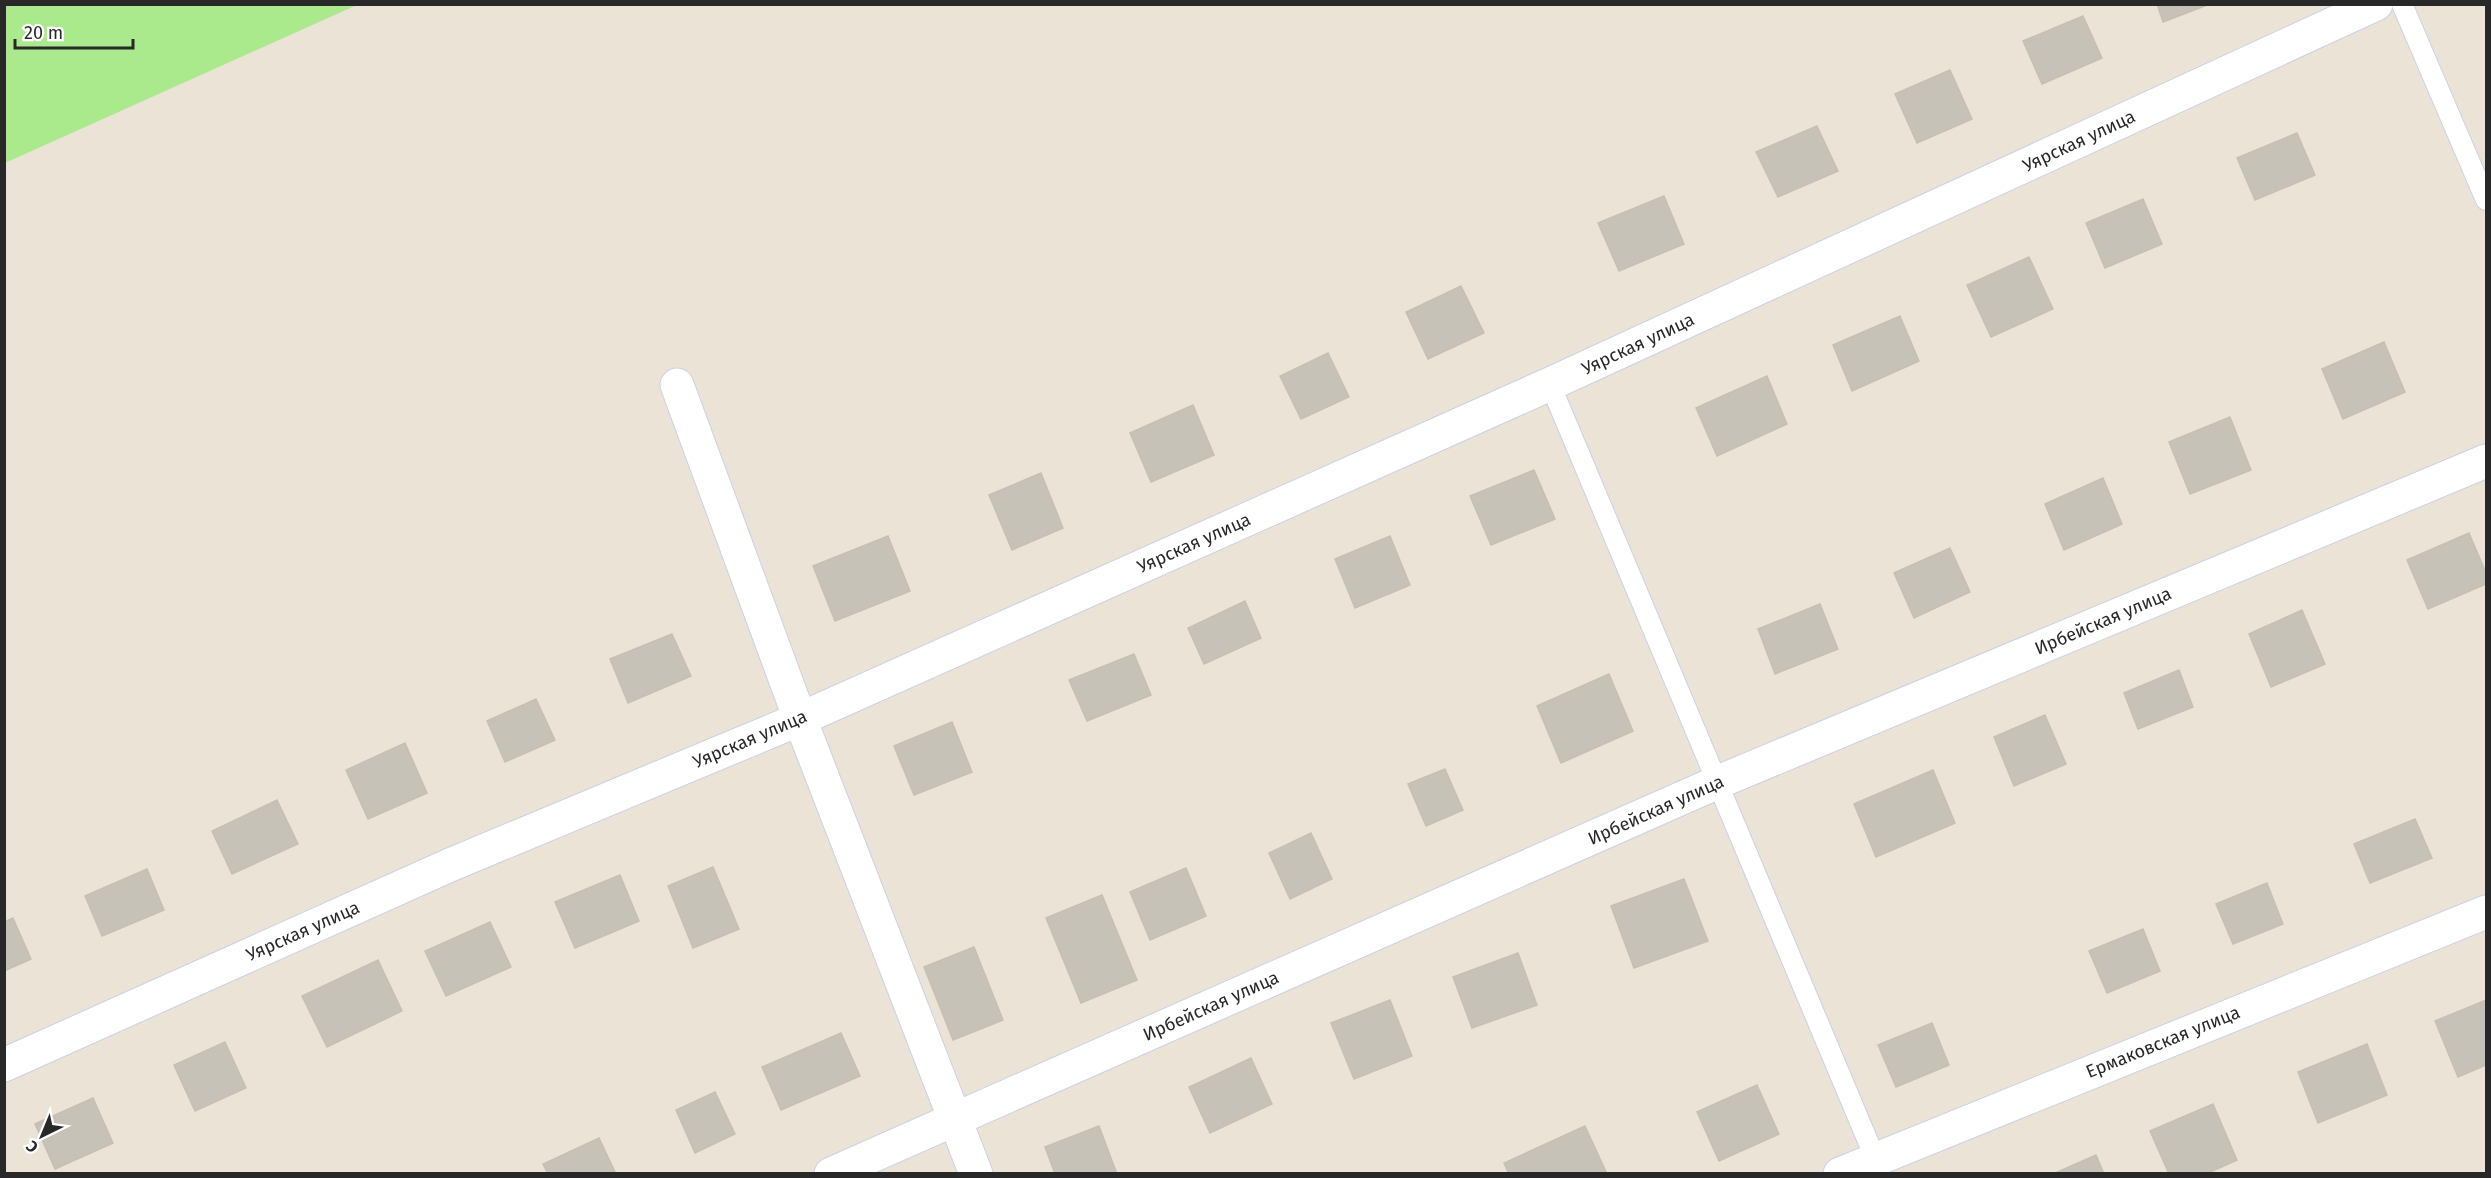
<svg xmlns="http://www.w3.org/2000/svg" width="2491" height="1178" viewBox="0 0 2491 1178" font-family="'Fira Sans',sans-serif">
<rect width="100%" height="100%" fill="#ece3d7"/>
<polygon fill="#abea8c" points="5,4 357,4 357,5 5,163"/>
<g fill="#c6c2b7" stroke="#c7c0b1" stroke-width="1.5">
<polygon points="2157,4 2210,4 2163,22"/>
<polygon points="2083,16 2102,58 2042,84 2023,41"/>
<polygon points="1950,70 1972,119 1917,143 1895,94"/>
<polygon points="1817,126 1838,171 1778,197 1756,152"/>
<polygon points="2297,133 2315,175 2255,200 2237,158"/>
<polygon points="1664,196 1684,244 1619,271 1598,223"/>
<polygon points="2143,199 2162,244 2105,268 2086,223"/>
<polygon points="2029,257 2053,309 1991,337 1967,285"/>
<polygon points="1461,286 1484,333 1428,359 1406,312"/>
<polygon points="1900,316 1919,361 1852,391 1833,345"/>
<polygon points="2384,342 2405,392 2343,419 2322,369"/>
<polygon points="1328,353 1349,397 1301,419 1280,376"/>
<polygon points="1767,376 1787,424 1717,456 1696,408"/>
<polygon points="1193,405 1214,455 1151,482 1130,433"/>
<polygon points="2230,417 2251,470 2190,494 2169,442"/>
<polygon points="1534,470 1555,519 1491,545 1470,496"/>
<polygon points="1041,473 1063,528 1012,550 989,495"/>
<polygon points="2103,478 2122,524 2064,550 2045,504"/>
<polygon points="2469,533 2486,573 2486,584 2428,609 2407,560"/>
<polygon points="888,536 910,591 835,621 813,566"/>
<polygon points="1390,536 1410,585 1355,608 1335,559"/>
<polygon points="1950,548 1970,592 1914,618 1894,573"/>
<polygon points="1245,601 1261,638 1204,664 1188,628"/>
<polygon points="1820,604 1838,649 1775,674 1758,629"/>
<polygon points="2302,610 2325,664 2271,687 2249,634"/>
<polygon points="672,634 691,676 628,703 610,659"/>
<polygon points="1134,654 1151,695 1087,721 1069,680"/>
<polygon points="2179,670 2193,707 2138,729 2124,693"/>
<polygon points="1609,674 1633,731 1561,763 1537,706"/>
<polygon points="536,699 555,740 505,762 487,721"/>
<polygon points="2045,715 2066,764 2014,786 1994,737"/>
<polygon points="952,722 972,772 914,795 894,746"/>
<polygon points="405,743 427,793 368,819 346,770"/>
<polygon points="1445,769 1463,810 1426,826 1408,784"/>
<polygon points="1933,770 1955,823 1876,857 1854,804"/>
<polygon points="277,800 298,844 232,874 212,831"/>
<polygon points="2415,819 2432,858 2370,883 2354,844"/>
<polygon points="1311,833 1332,879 1290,899 1269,853"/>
<polygon points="713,867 739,929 693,948 668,886"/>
<polygon points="1186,868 1206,916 1150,940 1130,892"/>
<polygon points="147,869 164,910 102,936 85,896"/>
<polygon points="620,875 639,921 575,948 555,902"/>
<polygon points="1684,879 1708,941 1634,968 1611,906"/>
<polygon points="2267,883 2283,924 2233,944 2216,904"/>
<polygon points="1102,895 1137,980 1081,1003 1046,918"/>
<polygon points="13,918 31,959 4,971 4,922"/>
<polygon points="490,922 511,967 446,996 425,951"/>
<polygon points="2143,929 2160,971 2107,993 2089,951"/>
<polygon points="974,947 1003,1020 953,1040 924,967"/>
<polygon points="1518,953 1537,1005 1472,1028 1453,977"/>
<polygon points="378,960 402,1011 327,1047 302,996"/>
<polygon points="1390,1000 1412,1056 1354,1079 1331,1023"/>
<polygon points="2486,1000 2486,1065 2458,1077 2435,1021"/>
<polygon points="1932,1023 1949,1065 1896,1087 1878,1045"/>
<polygon points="841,1033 860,1076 781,1110 762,1067"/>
<polygon points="225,1042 246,1088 195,1111 174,1065"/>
<polygon points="2367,1044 2387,1095 2318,1123 2298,1072"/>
<polygon points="1251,1058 1272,1104 1210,1133 1189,1087"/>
<polygon points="1757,1085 1779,1134 1719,1161 1697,1112"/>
<polygon points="715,1092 735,1134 695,1153 676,1110"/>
<polygon points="93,1098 113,1143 55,1169 35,1124"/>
<polygon points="2213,1104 2237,1160 2206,1174 2169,1174 2150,1131"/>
<polygon points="1099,1126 1117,1174 1055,1174 1045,1147"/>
<polygon points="1585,1126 1607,1174 1509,1174 1504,1163"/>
<polygon points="599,1138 616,1174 548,1174 543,1164"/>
<polygon points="2096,1155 2104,1174 2053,1174"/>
</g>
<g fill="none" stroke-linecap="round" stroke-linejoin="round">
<g stroke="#ccd0e3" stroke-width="22">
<g id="lane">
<polyline points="2402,4 2486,200"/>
<polyline points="1550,384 1875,1158"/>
</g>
</g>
<g stroke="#ccd0e3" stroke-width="35">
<g id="street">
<polyline points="677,385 800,719 976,1174"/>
<polyline points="4,1065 450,865 800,719 1550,384 2376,4"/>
<polyline points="831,1174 1716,783 2486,461"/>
<polyline points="1840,1174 2486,912"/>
</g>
</g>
<use href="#lane" stroke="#fff" stroke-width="20"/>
<use href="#street" stroke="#fff" stroke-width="33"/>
</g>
<g text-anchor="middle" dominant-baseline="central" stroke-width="6" stroke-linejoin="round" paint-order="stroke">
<g font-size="18" fill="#282828" stroke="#fff">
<text transform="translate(2079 141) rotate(-25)">Уярская улица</text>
<text transform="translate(1638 344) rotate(-25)">Уярская улица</text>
<text transform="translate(1194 543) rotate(-24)">Уярская улица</text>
<text transform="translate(2103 621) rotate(-23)">Ирбейская улица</text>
<text transform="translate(750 739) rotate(-23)">Уярская улица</text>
<text transform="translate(1656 810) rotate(-24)">Ирбейская улица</text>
<text transform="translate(303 931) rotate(-24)">Уярская улица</text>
<text transform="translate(1211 1006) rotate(-24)">Ирбейская улица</text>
<text transform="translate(2163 1042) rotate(-22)">Ермаковская улица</text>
</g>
</g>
<rect width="2491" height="1178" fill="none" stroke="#282828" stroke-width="12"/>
<g transform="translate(42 1136) rotate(223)" stroke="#ffffff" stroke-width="4.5" paint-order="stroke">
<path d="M0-4.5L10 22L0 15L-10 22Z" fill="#282828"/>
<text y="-9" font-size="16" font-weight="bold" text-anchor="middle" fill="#282828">С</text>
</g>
<path d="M15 39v9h118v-9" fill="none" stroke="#282828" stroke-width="3"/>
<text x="24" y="39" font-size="18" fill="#282828" stroke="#ffffff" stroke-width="4.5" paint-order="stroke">20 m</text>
</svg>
